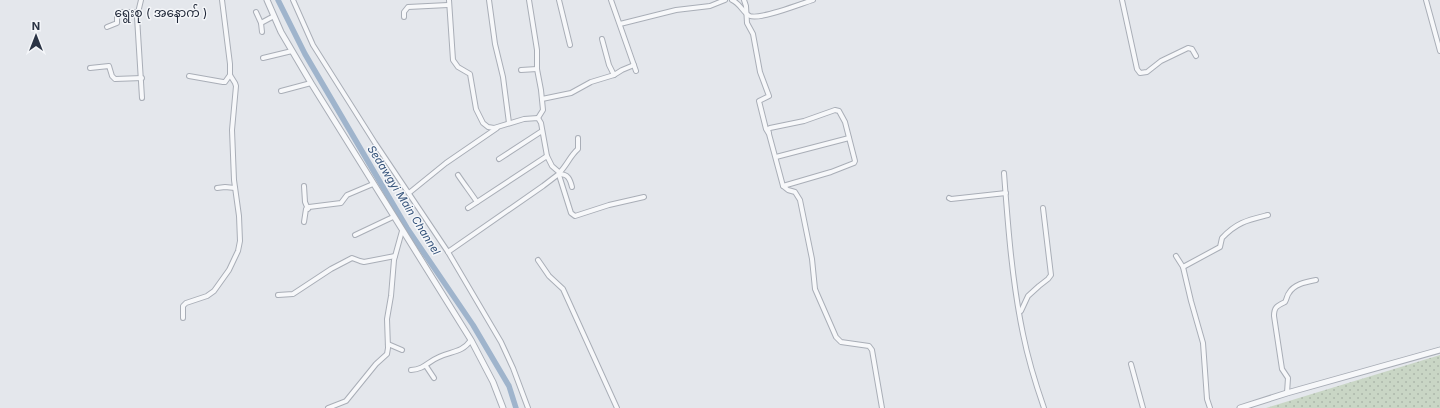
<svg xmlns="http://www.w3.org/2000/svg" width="1440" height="408" viewBox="0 0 1440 408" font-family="Inter,'Noto Sans Myanmar',sans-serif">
<defs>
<pattern id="grass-dots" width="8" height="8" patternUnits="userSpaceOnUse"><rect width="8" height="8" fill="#c9d6c5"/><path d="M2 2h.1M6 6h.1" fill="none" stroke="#adb8ab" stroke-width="1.8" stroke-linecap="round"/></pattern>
</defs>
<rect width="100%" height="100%" fill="#e4e7ec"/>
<polygon fill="url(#grass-dots)" points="1440,355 1440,408 1266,408"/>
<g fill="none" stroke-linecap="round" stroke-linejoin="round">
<polyline stroke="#9fb4cc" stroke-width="5.5" points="278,0 305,54 407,228 473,325 509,386 516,408"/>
<g stroke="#a9aeb7" stroke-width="6">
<g id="minor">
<polyline points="141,0 137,17 142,98"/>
<polyline points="293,0 313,45 375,143 448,252 501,342 513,368 528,408"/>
<polyline points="489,0 495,44 503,77 509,123"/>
<polyline points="529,0 537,50 537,69 541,90 543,110 538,118"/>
<polyline points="559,0 570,45"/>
<polyline points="611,0 636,71"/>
<path d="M 732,0 C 741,4 743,13 750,16 C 760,20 800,4 813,0"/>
<polyline points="744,0 746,6 747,23 753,34 760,72 769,96 759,101 766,129 769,134 783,186 788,190 795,192 800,200 812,259 815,289 836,337 841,342 869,346 872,350 882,408"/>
<polyline points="1122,0 1137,69 1140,73 1147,72 1161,61 1188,48 1192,49 1196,56"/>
<polyline points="1426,0 1440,51"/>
<polyline points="256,12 261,23 274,16"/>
<polyline points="404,17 404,12 408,7 448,5"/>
<polyline points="261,23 262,32"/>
<polyline points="620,24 676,10 710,6 725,0"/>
<polyline points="107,27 117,23 117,13 118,12 139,12"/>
<polyline points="602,39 609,65 614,75"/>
<polyline points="263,58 292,51"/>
<polyline points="90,68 109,66 112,76 115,79 142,78"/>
<polyline points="521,70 537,69"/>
<polyline points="189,76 223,82 225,82 230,75"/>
<polyline points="281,91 311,83"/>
<polyline points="542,99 571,93 591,82 614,75 622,70 634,65"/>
<polyline points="769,133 768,129 770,128 804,121 835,110 839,111 845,122 855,161 854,163 831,172 783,186"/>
<polyline points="776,157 849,138"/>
<polyline points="499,159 542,131"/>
<path d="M 560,172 C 567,165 570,156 578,149 L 578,138"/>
<path d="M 1004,173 C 1008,227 1012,281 1023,334 C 1028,359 1036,385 1044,408"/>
<path d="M 559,174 C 568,174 570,179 572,187"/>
<path d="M 458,175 C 464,184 471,193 477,202"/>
<polyline points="559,175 571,213 575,216 609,205 644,197"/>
<polyline points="304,186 305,202 308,209"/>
<polyline points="217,188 225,187 235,188"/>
<polyline points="409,193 446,163 497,128"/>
<polyline points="949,198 951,199 1006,193"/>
<polyline points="468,208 547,156"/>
<polyline points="304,222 306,209 309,207 341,203 347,195 373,184"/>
<polyline points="355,235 393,217"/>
<polyline points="448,252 543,186 560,173 552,166 547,156 541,123 538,118 524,119 494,128 488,127 483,123 476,109 470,74 458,67 453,60 449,0"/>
<polyline points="1176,256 1183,267 1191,301 1203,343 1207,399 1210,408"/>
<polyline points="538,260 549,276 563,289 617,408"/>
<path d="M 1183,267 L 1220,247 L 1222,238 C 1237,222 1248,220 1268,215"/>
<polyline points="278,295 293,294 331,269 352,258 360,261 364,262 395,256"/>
<polyline points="1019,312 1021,311 1028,296 1039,286 1048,279 1051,275 1043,208"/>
<polyline points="183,318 183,306 186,303 207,296 214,291 229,270 238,251 240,241 239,216 234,180 232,130 236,86 235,83 230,75 230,64 222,0"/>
<polyline points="388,344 402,350"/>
<polyline points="1131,364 1143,408"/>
<polyline points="426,366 434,378"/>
<path d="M 411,370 C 425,369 427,362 439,357 C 451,351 462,353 471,340"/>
<path d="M 1287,393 L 1288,378 L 1282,369 L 1274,316 C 1274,307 1277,306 1285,302 C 1287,299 1287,295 1289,293 C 1294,284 1306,282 1316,280"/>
<polyline points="328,408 346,401 376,364 387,354 388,348 387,319 391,296 394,260 402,231"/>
</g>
</g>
<g stroke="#a9aeb7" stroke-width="7">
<g id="tertiary">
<polyline points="267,0 281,32 311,83 471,340 493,382 503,408"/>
<polyline points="1240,408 1287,393 1440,350"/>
</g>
</g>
<use href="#minor" stroke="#f7f8fa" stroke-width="4"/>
<use href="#tertiary" stroke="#f7f8fa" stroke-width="5"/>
</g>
<g text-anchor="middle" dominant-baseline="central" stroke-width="3" stroke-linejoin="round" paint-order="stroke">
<g font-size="11" font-style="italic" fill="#34527a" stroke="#f4f6f9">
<text transform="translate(404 200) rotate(58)">Sedawgyi Main Channel</text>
</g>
<g font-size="12" fill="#1d2536" stroke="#f4f6f9">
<text x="161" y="12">ရွေးစု ( အနောက် )</text>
</g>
</g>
<g transform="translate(36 36)" stroke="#f4f6f9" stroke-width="3" paint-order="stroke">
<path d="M0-3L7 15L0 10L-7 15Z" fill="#2b3445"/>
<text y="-6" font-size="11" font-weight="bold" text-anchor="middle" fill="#2b3445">N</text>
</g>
</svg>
